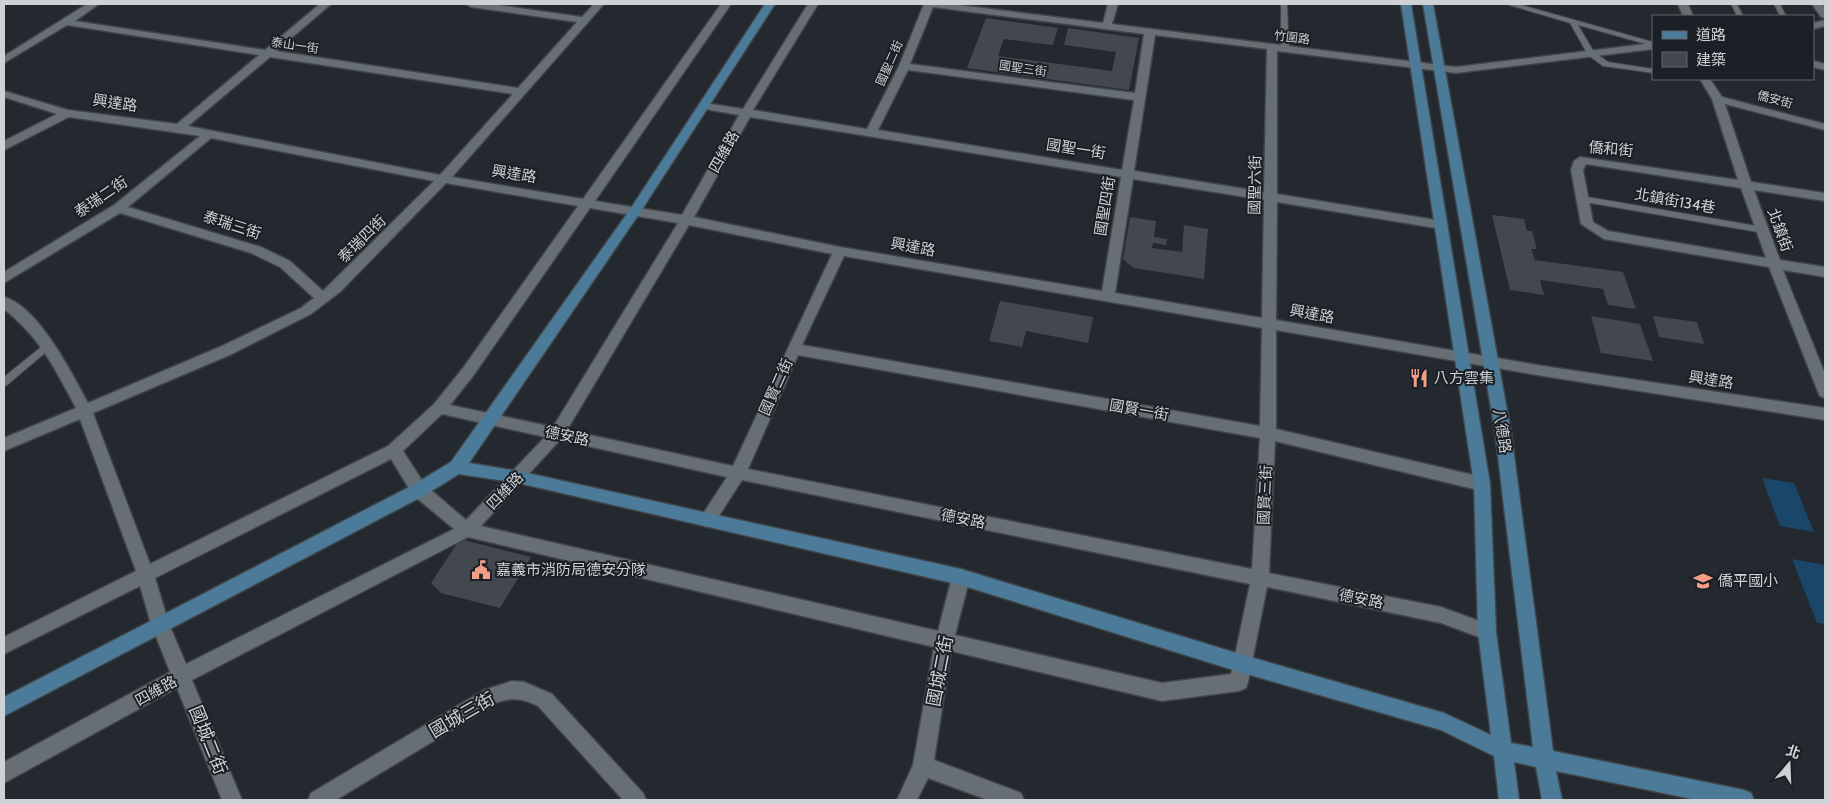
<svg xmlns="http://www.w3.org/2000/svg" width="1829" height="804" viewBox="0 0 1829 804" font-family="Cabin,'Noto Sans TC',sans-serif">
<rect width="100%" height="100%" fill="#23292f"/>
<g fill="#1a4669">
<polygon points="1762,478 1794,483 1814,532 1780,526"/>
<polygon points="1792,559 1825,565 1825,624 1817,623"/>
</g>
<g fill="#42484e">
<polygon points="986,18 1058,28 1053,45 1004,39 998,56 1112,71 1116,52 1064,45 1068,28 1139,38 1129,90 967,68"/>
<polygon points="1492,215 1524,219 1527,231 1532,231 1537,249 1531,249 1535,260 1623,272 1636,309 1608,305 1603,289 1540,280 1544,295 1510,290"/>
<polygon points="1130,217 1156,221 1154,237 1167,239 1166,245 1153,243 1152,248 1182,252 1184,225 1208,229 1204,279 1134,268 1127,263 1123,259"/>
<polygon points="1000,301 1093,317 1088,343 1026,331 1022,347 989,341"/>
<polygon points="1591,316 1640,324 1653,361 1601,353"/>
<polygon points="1653,316 1697,322 1704,344 1659,337"/>
<polygon points="460,539 531,557 500,608 441,593 431,583"/>
</g>
<g fill="none" stroke-linecap="round" stroke-linejoin="round">
<g stroke="#3f4448" stroke-width="2">
<g id="lane">
<polygon points="1281,4 1287,4 1289,49 1285,51 1281,49"/>
<polygon points="1508,4 1518,4 1653,42 1653,46 1578,25 1594,52 1608,62 1653,69 1653,73 1603,66 1588,55 1570,23 1509,5"/>
<polygon points="1731,4 1737,4 1743,16 1737,16"/>
<polygon points="1774,4 1780,4 1786,16 1780,16"/>
<polygon points="1582,196 1763,227 1767,230 1763,233 1579,201 1579,197"/>
<polygon points="49,342 52,343 54,345 52,347 7,385 4,386 4,377 46,343"/>
</g>
</g>
<g stroke="#3f4448" stroke-width="3">
<g id="street">
<path d="M 87,4 L 99,4 L 75,21 L 265,50 L 320,4 L 331,4 L 276,51 L 518,88 L 577,22 L 471,7 L 466,4 L 491,4 L 582,17 L 594,4 L 604,4 L 452,177 L 583,199 L 721,4 L 731,4 L 595,201 L 682,215 L 739,115 L 705,109 L 699,106 L 705,103 L 743,109 L 808,4 L 818,4 L 753,110 L 867,129 L 899,66 L 924,4 L 951,4 L 1103,23 L 1108,4 L 1118,4 L 1112,24 L 1456,67 L 1653,43 L 1653,49 L 1456,73 L 1277,51 L 1277,194 L 1442,221 L 1448,225 L 1442,229 L 1277,202 L 1276,320 L 1543,366 L 1825,408 L 1825,420 L 1543,376 L 1276,330 L 1276,429 L 1482,477 L 1488,479 L 1490,484 L 1488,489 L 1482,491 L 1275,441 L 1269,573 L 1441,607 L 1493,626 L 1496,632 L 1493,638 L 1487,640 L 1441,623 L 1267,587 L 1248,682 L 1246,688 L 1239,691 L 1162,701 L 951,651 L 934,760 L 1021,793 L 1024,800 L 988,800 L 928,778 L 917,800 L 897,800 L 913,765 L 934,647 L 468,537 L 192,680 L 242,800 L 222,800 L 177,688 L 4,783 L 4,762 L 170,672 L 151,624 L 140,586 L 4,654 L 4,637 L 136,571 L 80,419 L 4,451 L 4,438 L 76,408 C 54,367 41,339 4,309 L 4,297 C 38,306 72,373 88,403 L 222,346 L 301,308 L 314,298 L 280,267 L 251,253 L 120,213 L 4,283 L 4,272 L 114,205 L 200,136 L 69,117 L 4,150 L 4,141 L 57,114 L 4,97 L 4,91 L 68,110 L 177,124 L 259,55 L 67,25 L 4,63 L 4,56 ZM 933,7 L 1144,34 L 1135,93 L 910,64 ZM 1155,35 L 1267,49 L 1264,192 L 1134,171 ZM 270,57 L 513,94 L 440,175 L 188,126 ZM 908,70 L 1134,100 L 1122,170 L 878,130 ZM 750,117 L 1121,177 L 1102,291 L 840,247 L 694,217 ZM 211,138 L 434,181 L 323,291 L 290,261 L 261,247 L 128,207 ZM 1133,179 L 1264,200 L 1262,318 L 1115,293 ZM 446,183 L 578,206 L 463,368 L 434,404 L 388,446 L 150,564 L 93,413 L 232,354 L 311,314 L 341,291 ZM 590,208 L 678,223 L 553,427 L 450,405 L 473,376 ZM 689,225 L 832,254 L 733,466 L 567,430 ZM 844,256 L 1262,328 L 1260,426 L 802,345 ZM 798,355 L 1260,438 L 1252,569 L 748,469 ZM 442,414 L 545,437 L 466,520 L 425,485 L 403,451 ZM 560,440 L 727,477 L 699,520 L 701,525 L 707,527 L 713,525 L 742,480 L 1250,584 L 1231,674 L 1162,683 L 955,635 L 970,577 L 967,572 L 961,569 L 955,572 L 952,577 L 938,631 L 481,526 ZM 391,459 L 413,495 L 454,529 L 186,664 L 169,624 L 155,578 Z"/>
<polygon points="1678,4 1688,4 1693,16 1683,16"/>
<polygon points="1812,4 1822,4 1825,8 1825,18 1821,17"/>
<polygon points="1825,20 1825,26 1813,29 1813,23"/>
<polygon points="1813,61 1825,64 1825,70 1813,67"/>
<path d="M 1700,79 L 1710,79 L 1722,97 L 1825,124 L 1825,130 L 1725,104 L 1751,182 L 1825,193 L 1825,201 L 1754,190 L 1780,260 L 1825,267 L 1825,277 L 1783,270 L 1825,374 L 1825,398 L 1820,396 L 1818,392 L 1769,267 L 1604,239 L 1581,224 L 1571,170 L 1574,161 L 1580,157 L 1738,180 L 1712,99 ZM 1586,164 L 1741,188 L 1766,258 L 1608,231 L 1593,222 L 1583,170 Z"/>
<path d="M 512,681 L 524,682 L 552,694 L 643,793 L 646,800 L 623,800 L 538,706 C 524,699 513,697 498,702 L 336,800 L 308,800 L 311,793 L 484,690 Z"/>
</g>
</g>
<g stroke="#3f4448" stroke-width="3">
<polygon id="secondary" points="765,4 775,4 639,214 469,463 518,471 961,569 1243,655 1444,713 1491,735 1478,632 1474,484 1401,4 1411,4 1490,484 1496,632 1511,743 1533,747 1495,432 1423,4 1433,4 1511,432 1553,751 1744,790 1751,793 1754,800 1697,800 1556,771 1562,800 1542,800 1536,767 1514,762 1519,800 1499,800 1494,756 1441,730 1243,673 961,585 518,483 459,474 425,495 4,716 4,697 413,485 451,462 631,208"/>
</g>
<use href="#lane" fill="#676e74" fill-rule="evenodd"/>
<use href="#street" fill="#676e74" fill-rule="evenodd"/>
<use href="#secondary" fill="#4c7b99" fill-rule="evenodd"/>
</g>
<defs>
<g id="restaurant-bare" transform="scale(1.5)"><path d="M-5-6h1v4h1v-4h1v4h1v-4h1v5L-1.5 .5V6h-2V.5L-5-1ZM5-6V6H3V1.5H1.5Q1.5-4 5-6Z" fill="#f49e88" stroke="#1a2025" stroke-width="2.5" paint-order="stroke"/></g>
<g id="civic-bare" transform="scale(1.5)"><path d="M-.6-6.5H3V-4.5H.6V-3L4-1V1h2V6H-6V1h2V-1L-.6-3ZM-1.2 2.5V6h2.4V2.5Z" fill="#f49e88" stroke="#1a2025" stroke-width="2.5" paint-order="stroke"/></g>
<g id="school-bare" transform="scale(1.5)"><path d="M0-5L7-2L0 1L-7-2ZM-4 1L0 2.5L4 1V4Q0 6-4 4Z" fill="#f49e88" stroke="#1a2025" stroke-width="2.5" paint-order="stroke"/></g>
</defs>
<g fill-rule="evenodd">
<use href="#restaurant-bare" x="1419" y="378"/>
<use href="#civic-bare" x="481" y="570"/>
<use href="#school-bare" x="1703" y="581"/>
</g>
<g text-anchor="middle" dominant-baseline="central" stroke-width="4" stroke-linejoin="round" paint-order="stroke">
<g font-size="12" fill="#ced1d5" stroke="#1a2025">
<text transform="translate(1292 37) rotate(7)">竹圍路</text>
<text transform="translate(295 45) rotate(8)">泰山一街</text>
<text transform="translate(889 63) rotate(-66)">國聖二街</text>
<text transform="translate(1023 68) rotate(8)">國聖三街</text>
<text transform="translate(1775 99) rotate(15)">僑安街</text>
</g>
<g font-size="15" fill="#ced1d5" stroke="#1a2025">
<text transform="translate(115 103) rotate(8)">興達路</text>
<text transform="translate(1076 149) rotate(9)">國聖一街</text>
<text transform="translate(1611 149) rotate(5)">僑和街</text>
<text transform="translate(724 152) rotate(-61)">四維路</text>
<text transform="translate(514 174) rotate(9)">興達路</text>
<text transform="translate(1255 185) rotate(-89)">國聖六街</text>
<text transform="translate(101 197) rotate(-34)">泰瑞二街</text>
<text transform="translate(1675 201) rotate(10)">北鎮街134巷</text>
<text transform="translate(1105 206) rotate(-81)">國聖四街</text>
<text transform="translate(232 225) rotate(18)">泰瑞三街</text>
<text transform="translate(1780 230) rotate(70)">北鎮街</text>
<text transform="translate(362 239) rotate(-45)">泰瑞四街</text>
<text transform="translate(913 247) rotate(10)">興達路</text>
<text transform="translate(1312 314) rotate(10)">興達路</text>
<text transform="translate(1711 380) rotate(9)">興達路</text>
<text transform="translate(776 387) rotate(-66)">國賢二街</text>
<text transform="translate(1139 410) rotate(10)">國賢一街</text>
<text transform="translate(1502 431) rotate(81)">八德路</text>
<text transform="translate(567 436) rotate(12)">德安路</text>
<text transform="translate(505 491) rotate(-46)">四維路</text>
<text transform="translate(1265 495) rotate(-87)">國賢三街</text>
<text transform="translate(963 519) rotate(11)">德安路</text>
<text transform="translate(1361 599) rotate(11)">德安路</text>
<text transform="translate(156 691) rotate(-29)">四維路</text>
</g>
<g font-size="15" fill="#ced1d5" stroke="#1a2025" text-anchor="start">
<text x="1434" y="378">八方雲集</text>
<text x="496" y="570">嘉義市消防局德安分隊</text>
<text x="1718" y="581">僑平國小</text>
</g>
<g font-size="18" fill="#ced1d5" stroke="#1a2025">
<text transform="translate(940 671) rotate(-79)">國城二街</text>
<text transform="translate(462 715) rotate(-30)">國城三街</text>
<text transform="translate(208 740) rotate(68)">國城二街</text>
</g>
</g>
<rect width="1829" height="804" fill="none" stroke="#ced1d5" stroke-width="10"/>
<rect x="1652" y="15" width="162" height="65" fill="#1a2025" stroke="#62676b"/>
<rect x="1662" y="31" width="25" height="8" fill="#4c7b99" stroke="#62676b"/>
<text x="1696" y="40" font-size="15" fill="#ced1d5">道路</text>
<rect x="1662" y="52" width="25" height="15" fill="#42484e" stroke="#62676b"/>
<text x="1696" y="65" font-size="15" fill="#ced1d5">建築</text>
<g transform="translate(1789 764) rotate(19)" stroke="#1a2025" stroke-width="4" paint-order="stroke">
<path d="M0-4L9 19L0 12L-9 19Z" fill="#ced1d5"/>
<text y="-8" font-size="14" font-weight="bold" text-anchor="middle" fill="#ced1d5">北</text>
</g>
</svg>
